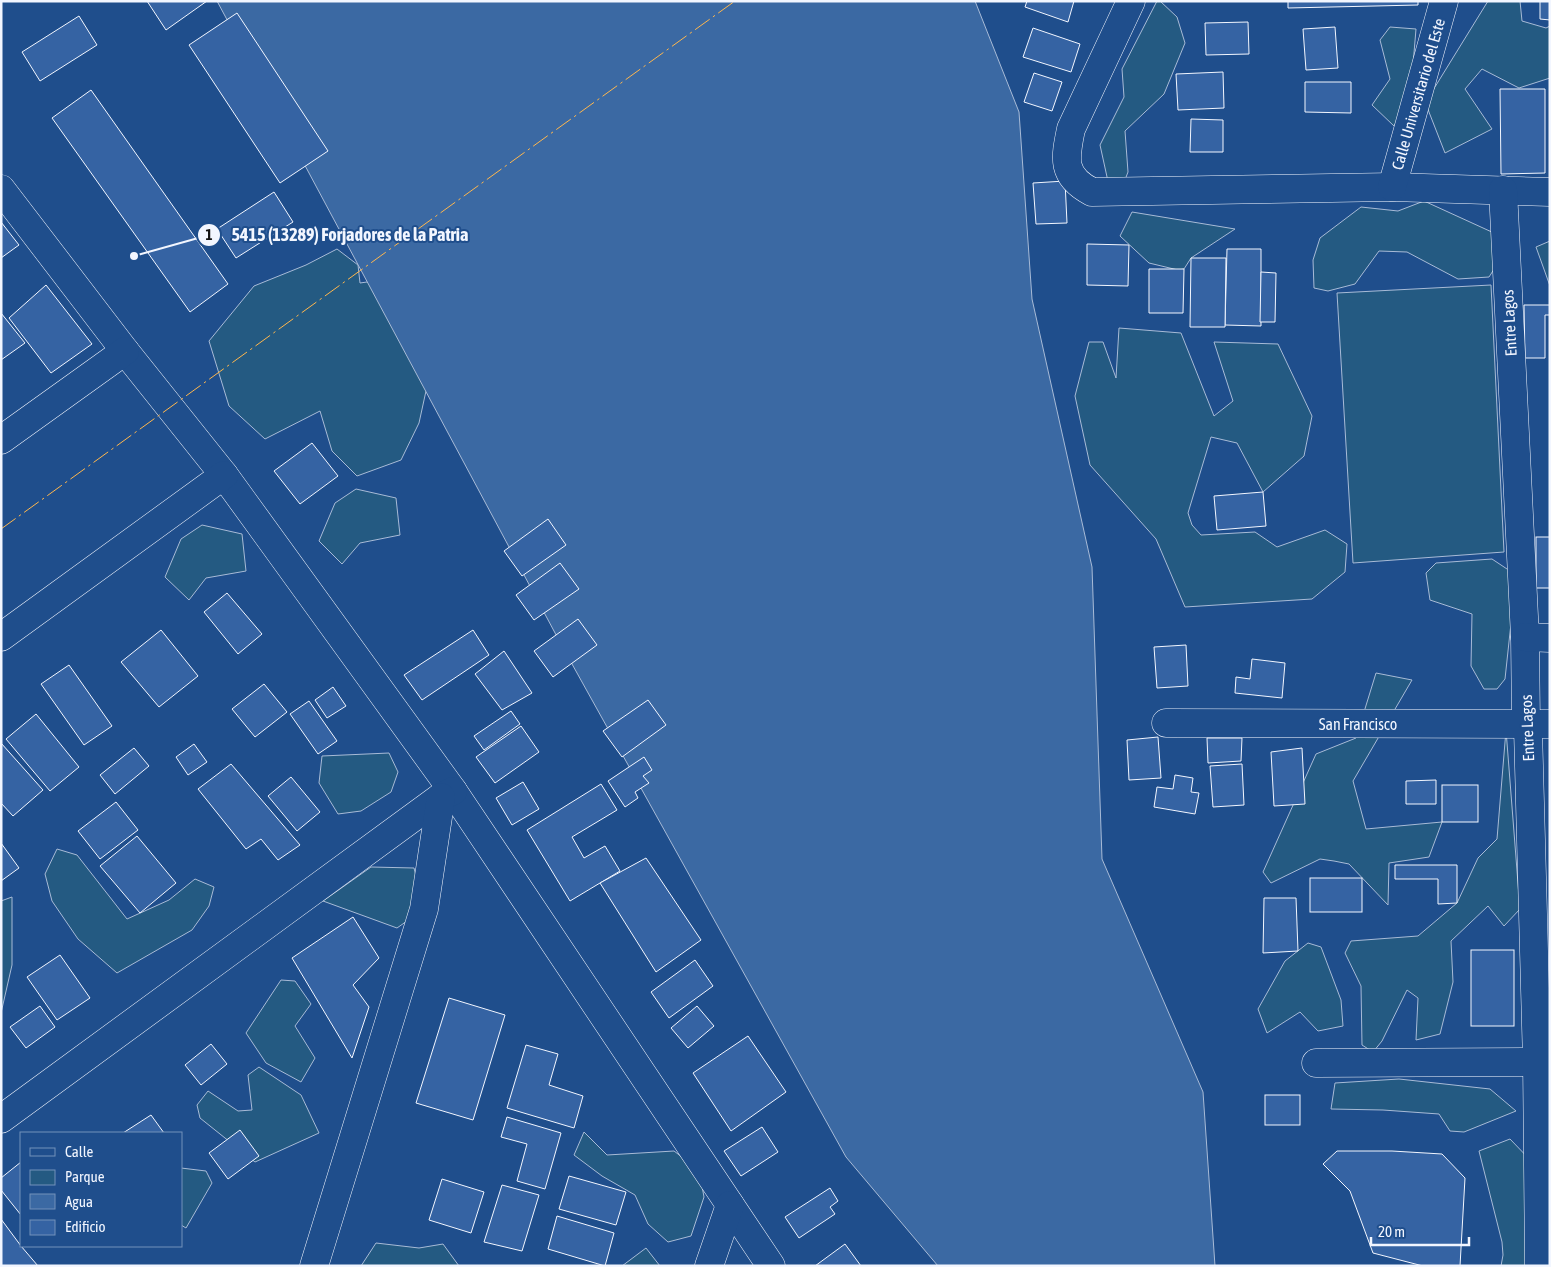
<svg xmlns="http://www.w3.org/2000/svg" width="1551" height="1267" viewBox="0 0 1551 1267" font-family="'Asap Condensed',sans-serif">
<rect width="100%" height="100%" fill="#1f4e8c"/>
<g fill="#245a82" stroke="#a8bbd7">
<polygon points="1157,1 1160,1 1177,17 1185,43 1164,94 1125,131 1128,172 1123,185 1109,186 1100,145 1124,97 1122,69"/>
<polygon points="1488,1 1520,1 1522,21 1546,28 1550,26 1550,78 1519,88 1482,69 1465,89 1492,129 1445,153 1427,107 1430,95"/>
<polygon points="1390,27 1416,29 1410,101 1394,126 1372,105 1390,79 1380,40"/>
<polygon points="1424,201 1494,233 1502,257 1489,277 1458,279 1407,252 1379,251 1355,284 1328,291 1314,288 1313,260 1320,238 1361,207 1398,211"/>
<polygon points="1132,212 1235,229 1191,258 1184,269 1178,270 1149,263 1120,236"/>
<polygon points="1550,241 1550,286 1536,247"/>
<polygon points="337,249 358,265 360,283 374,281 431,368 419,423 401,460 357,476 332,451 320,411 265,439 229,406 209,341 254,286 306,265"/>
<polygon points="1491,285 1504,552 1353,563 1337,293"/>
<polygon points="1119,328 1181,333 1214,416 1233,401 1214,342 1278,344 1312,416 1304,456 1263,492 1237,443 1211,437 1188,513 1192,525 1201,535 1255,532 1277,547 1325,530 1347,544 1345,572 1312,599 1185,607 1156,539 1090,465 1075,396 1089,342 1103,342 1116,378"/>
<polygon points="356,489 396,498 400,535 360,543 342,564 319,541 335,503"/>
<polygon points="202,525 242,534 246,571 206,578 189,600 165,577 181,539"/>
<polygon points="1492,559 1513,573 1515,586 1505,679 1497,689 1484,689 1471,666 1472,614 1430,600 1426,573 1436,563"/>
<polygon points="1376,673 1412,680 1353,781 1366,829 1442,822 1429,857 1389,863 1388,905 1349,864 1334,861 1320,859 1271,883 1263,872 1316,754 1356,738"/>
<polygon points="1506,730 1520,909 1504,926 1488,906 1451,941 1453,982 1440,1034 1416,1040 1418,998 1407,990 1382,1041 1373,1052 1362,1045 1361,986 1345,953 1351,941 1418,936 1457,903 1478,858 1497,839"/>
<polygon points="389,753 398,772 391,792 361,811 338,814 319,783 322,756"/>
<polygon points="57,849 77,855 127,919 169,900 195,879 214,887 209,906 192,930 117,973 78,939 52,901 45,874"/>
<polygon points="371,867 414,868 424,909 397,928 323,901"/>
<polygon points="12,897 12,965 1,1013 1,901"/>
<polygon points="1308,943 1321,947 1341,1000 1343,1026 1318,1031 1300,1012 1267,1033 1258,1009 1285,961"/>
<polygon points="281,980 295,981 311,1004 295,1026 315,1058 301,1082 266,1063 246,1033"/>
<polygon points="259,1067 301,1095 319,1133 255,1162 200,1118 197,1105 208,1091 238,1111 252,1110 248,1075"/>
<polygon points="1399,1079 1490,1089 1516,1111 1464,1132 1450,1131 1439,1114 1383,1110 1331,1109 1335,1083"/>
<polygon points="584,1132 607,1155 674,1151 699,1170 704,1197 691,1236 668,1242 648,1224 635,1195 602,1176 574,1155"/>
<polygon points="1510,1139 1535,1165 1527,1266 1501,1266 1503,1255 1502,1242 1479,1151"/>
<polygon points="181,1168 206,1171 212,1183 186,1228 181,1225"/>
<polygon points="376,1243 419,1248 443,1244 459,1266 361,1266"/>
<polygon points="646,1248 660,1266 622,1266"/>
</g>
<polygon fill="#3b69a3" stroke="#a8bbd7" points="217,1 975,1 1019,112 1032,299 1092,567 1102,859 1203,1092 1215,1266 938,1266 846,1157 562,646"/>
<g fill="#3563a3" stroke="#f2f6ff">
<polygon points="147,1 207,1 166,30"/>
<polygon points="1027,1 1074,1 1068,22 1025,7"/>
<polygon points="1288,1 1418,1 1418,5 1288,8"/>
<polygon points="1540,1 1550,1 1550,20 1540,19"/>
<polygon points="237,13 328,151 280,183 189,45"/>
<polygon points="79,16 97,45 40,81 22,52"/>
<polygon points="1248,22 1249,54 1206,55 1205,23"/>
<polygon points="1335,27 1338,68 1306,70 1303,29"/>
<polygon points="1033,28 1080,44 1071,72 1023,57"/>
<polygon points="1223,72 1224,108 1178,110 1176,74"/>
<polygon points="1034,73 1062,82 1052,111 1024,102"/>
<polygon points="1305,82 1351,82 1351,113 1305,112"/>
<polygon points="1500,89 1545,89 1545,173 1501,174"/>
<polygon points="91,90 228,284 190,312 52,118"/>
<polygon points="1191,119 1223,120 1223,152 1190,152"/>
<polygon points="1065,181 1067,223 1036,224 1033,183"/>
<polygon points="274,192 293,222 236,258 217,229"/>
<polygon points="1,222 19,245 1,258"/>
<polygon points="1087,244 1129,245 1128,286 1087,285"/>
<polygon points="1227,249 1261,249 1261,326 1225,325"/>
<polygon points="1191,258 1226,258 1225,327 1190,327"/>
<polygon points="1149,269 1184,269 1183,313 1149,313"/>
<polygon points="1261,272 1276,273 1275,322 1260,322"/>
<polygon points="46,285 92,344 51,373 9,318"/>
<polygon points="1524,305 1550,305 1550,315 1545,315 1545,358 1525,358"/>
<polygon points="1,313 25,343 1,360"/>
<polygon points="312,443 338,476 300,504 274,471"/>
<polygon points="1263,492 1266,526 1217,530 1214,496"/>
<polygon points="548,519 566,545 522,576 504,551"/>
<rect x="1536" y="537" width="14" height="51"/>
<polygon points="560,563 579,589 534,620 516,595"/>
<polygon points="227,593 262,634 238,654 204,612"/>
<polygon points="578,619 597,645 553,677 534,651"/>
<polygon points="161,630 198,676 159,707 121,662"/>
<polygon points="473,630 489,655 422,700 404,675"/>
<polygon points="1186,645 1188,686 1157,688 1154,647"/>
<polygon points="504,651 532,693 502,710 475,674"/>
<polygon points="1252,659 1285,663 1282,698 1235,693 1236,677 1250,679"/>
<polygon points="69,665 112,726 84,745 41,684"/>
<polygon points="264,684 287,712 255,737 232,709"/>
<polygon points="333,687 346,706 327,718 315,700"/>
<polygon points="648,700 666,725 622,757 603,731"/>
<polygon points="309,701 337,741 318,754 290,714"/>
<polygon points="511,711 520,724 484,750 474,736"/>
<polygon points="36,714 79,767 50,791 6,739"/>
<polygon points="521,726 539,752 495,783 476,757"/>
<polygon points="1158,737 1161,778 1129,780 1127,740"/>
<polygon points="1207,738 1242,738 1241,761 1208,763"/>
<polygon points="1,743 43,790 13,816 1,803"/>
<polygon points="194,744 207,762 188,775 176,757"/>
<polygon points="134,748 149,766 115,794 100,775"/>
<polygon points="1302,748 1305,804 1274,806 1271,752"/>
<polygon points="644,757 652,770 643,776 649,783 635,792 638,798 625,807 608,781"/>
<polygon points="231,764 300,845 278,860 261,839 246,849 198,789"/>
<polygon points="1242,764 1244,805 1213,807 1210,766"/>
<polygon points="1175,775 1193,778 1191,792 1199,793 1195,814 1154,807 1157,787 1173,789"/>
<polygon points="291,777 320,812 297,831 268,796"/>
<polygon points="1436,780 1436,804 1406,804 1406,781"/>
<polygon points="523,782 539,809 512,825 496,798"/>
<polygon points="601,784 617,810 572,837 584,858 605,846 620,871 570,901 527,830"/>
<rect x="1442" y="785" width="36" height="37"/>
<polygon points="116,802 138,830 100,859 78,831"/>
<polygon points="137,836 176,883 140,913 100,866"/>
<polygon points="1,843 19,868 1,881"/>
<polygon points="646,858 701,940 656,972 600,883"/>
<polygon points="1395,865 1457,865 1457,903 1438,904 1438,879 1395,879"/>
<rect x="1310" y="878" width="52" height="34"/>
<polygon points="1264,898 1296,898 1298,951 1263,953"/>
<polygon points="353,917 379,958 353,985 369,1007 352,1058 292,958"/>
<rect x="1471" y="950" width="43" height="76"/>
<polygon points="60,955 90,998 57,1020 27,977"/>
<polygon points="695,960 713,986 669,1018 651,992"/>
<polygon points="449,998 505,1015 473,1120 416,1103"/>
<polygon points="40,1006 55,1027 26,1048 10,1027"/>
<polygon points="697,1006 714,1026 688,1048 671,1028"/>
<polygon points="748,1036 786,1092 731,1131 693,1073"/>
<polygon points="211,1044 227,1064 201,1085 185,1065"/>
<polygon points="526,1045 558,1054 549,1085 583,1096 574,1128 507,1108"/>
<rect x="1265" y="1095" width="35" height="30"/>
<polygon points="151,1115 164,1133 123,1133"/>
<polygon points="507,1117 561,1133 545,1189 517,1181 527,1144 501,1137"/>
<polygon points="762,1127 778,1152 741,1176 724,1151"/>
<polygon points="240,1130 259,1156 228,1179 209,1153"/>
<polygon points="1337,1151 1392,1151 1442,1154 1465,1178 1460,1266 1423,1266 1373,1253 1350,1191 1323,1164"/>
<polygon points="21,1162 21,1215 1,1190 1,1178"/>
<polygon points="569,1176 626,1192 616,1225 559,1209"/>
<polygon points="442,1179 484,1192 471,1233 429,1220"/>
<polygon points="502,1185 539,1195 522,1251 484,1242"/>
<polygon points="830,1188 838,1201 830,1207 835,1214 799,1238 785,1217"/>
<polygon points="557,1216 614,1233 605,1266 548,1249"/>
<polygon points="1,1219 21,1246 38,1266 1,1266"/>
<polygon points="845,1244 861,1266 815,1266"/>
</g>
<g fill="none" stroke-linecap="round" stroke-linejoin="round">
<g stroke="#f2f6ff" stroke-width="29">
<g id="minor">
<path d="M 1131,1 L 1071,129 C 1065,158 1061,176 1092,192 L 1392,187 L 1550,192"/>
<polyline points="1392,187 1444,1"/>
<polyline points="1,189 125,351 224,475 453,791 771,1266"/>
<polyline points="1503,190 1525,637 1526,724 1528,729 1537,1062 1539,1266"/>
<polyline points="1,440 125,351"/>
<polyline points="1,637 224,475"/>
<polyline points="1525,637 1550,638"/>
<polyline points="1166,723 1550,724"/>
<polyline points="1316,1063 1550,1062"/>
<polyline points="1,1119 441,797 453,791"/>
<polyline points="314,1266 424,909 441,797"/>
<polyline points="709,1266 730,1205"/>
</g>
</g>
<use href="#minor" stroke="#1f4e8c" stroke-width="28"/>
<polyline stroke="#ffb74d" stroke-width="1" stroke-dasharray="18 4 2.5 4" stroke-linecap="butt" points="1,529 735,1"/>
</g>
<g text-anchor="middle" dominant-baseline="central" stroke-width="4" stroke-linejoin="round" paint-order="stroke">
<g font-size="16" fill="#f2f6ff" stroke="#1f4e8c">
<text transform="translate(1418 94) rotate(-74)">Calle Universitario del Este</text>
<text transform="translate(1509 323) rotate(-93)">Entre Lagos</text>
<text x="1358" y="724">San Francisco</text>
<text transform="translate(1527 728) rotate(-92)">Entre Lagos</text>
</g>
</g>
<path fill="none" stroke="#f2f6ff" stroke-width="2" d="M134 256L209 235"/>
<g fill="#f2f6ff" stroke="#1f4e8c" stroke-width="2">
<circle cx="134" cy="256" r="5"/>
<circle cx="209" cy="235" r="12"/>
</g>
<g font-size="15" text-anchor="middle" font-weight="bold" fill="#111">
<text x="209" y="240">1</text>
</g>
<g font-size="18" text-anchor="middle" font-weight="bold" fill="#f2f6ff" stroke="#1f4e8c" stroke-width="4" stroke-linejoin="round" paint-order="stroke">
<text x="350" y="241">5415 (13289) Forjadores de la Patria</text>
</g>
<rect width="1551" height="1267" fill="none" stroke="#f2f6ff" stroke-width="5"/>
<rect x="20" y="1132" width="162" height="115" fill="#1f4e8c" stroke="#7391ba"/>
<rect x="30" y="1148" width="25" height="8" fill="#1f4e8c" stroke="#7391ba"/>
<text x="65" y="1157" font-size="15" fill="#f2f6ff">Calle</text>
<rect x="30" y="1170" width="25" height="15" fill="#245a82" stroke="#7391ba"/>
<text x="65" y="1182" font-size="15" fill="#f2f6ff">Parque</text>
<rect x="30" y="1194" width="25" height="15" fill="#3b69a3" stroke="#7391ba"/>
<text x="65" y="1207" font-size="15" fill="#f2f6ff">Agua</text>
<rect x="30" y="1220" width="25" height="15" fill="#3563a3" stroke="#7391ba"/>
<text x="65" y="1232" font-size="15" fill="#f2f6ff">Edificio</text>
<path d="M1371 1237v8h98v-8" fill="none" stroke="#f2f6ff" stroke-width="2.5"/>
<text x="1378" y="1237" font-size="15" fill="#f2f6ff" stroke="#1f4e8c" stroke-width="4" paint-order="stroke">20 m</text>
</svg>
